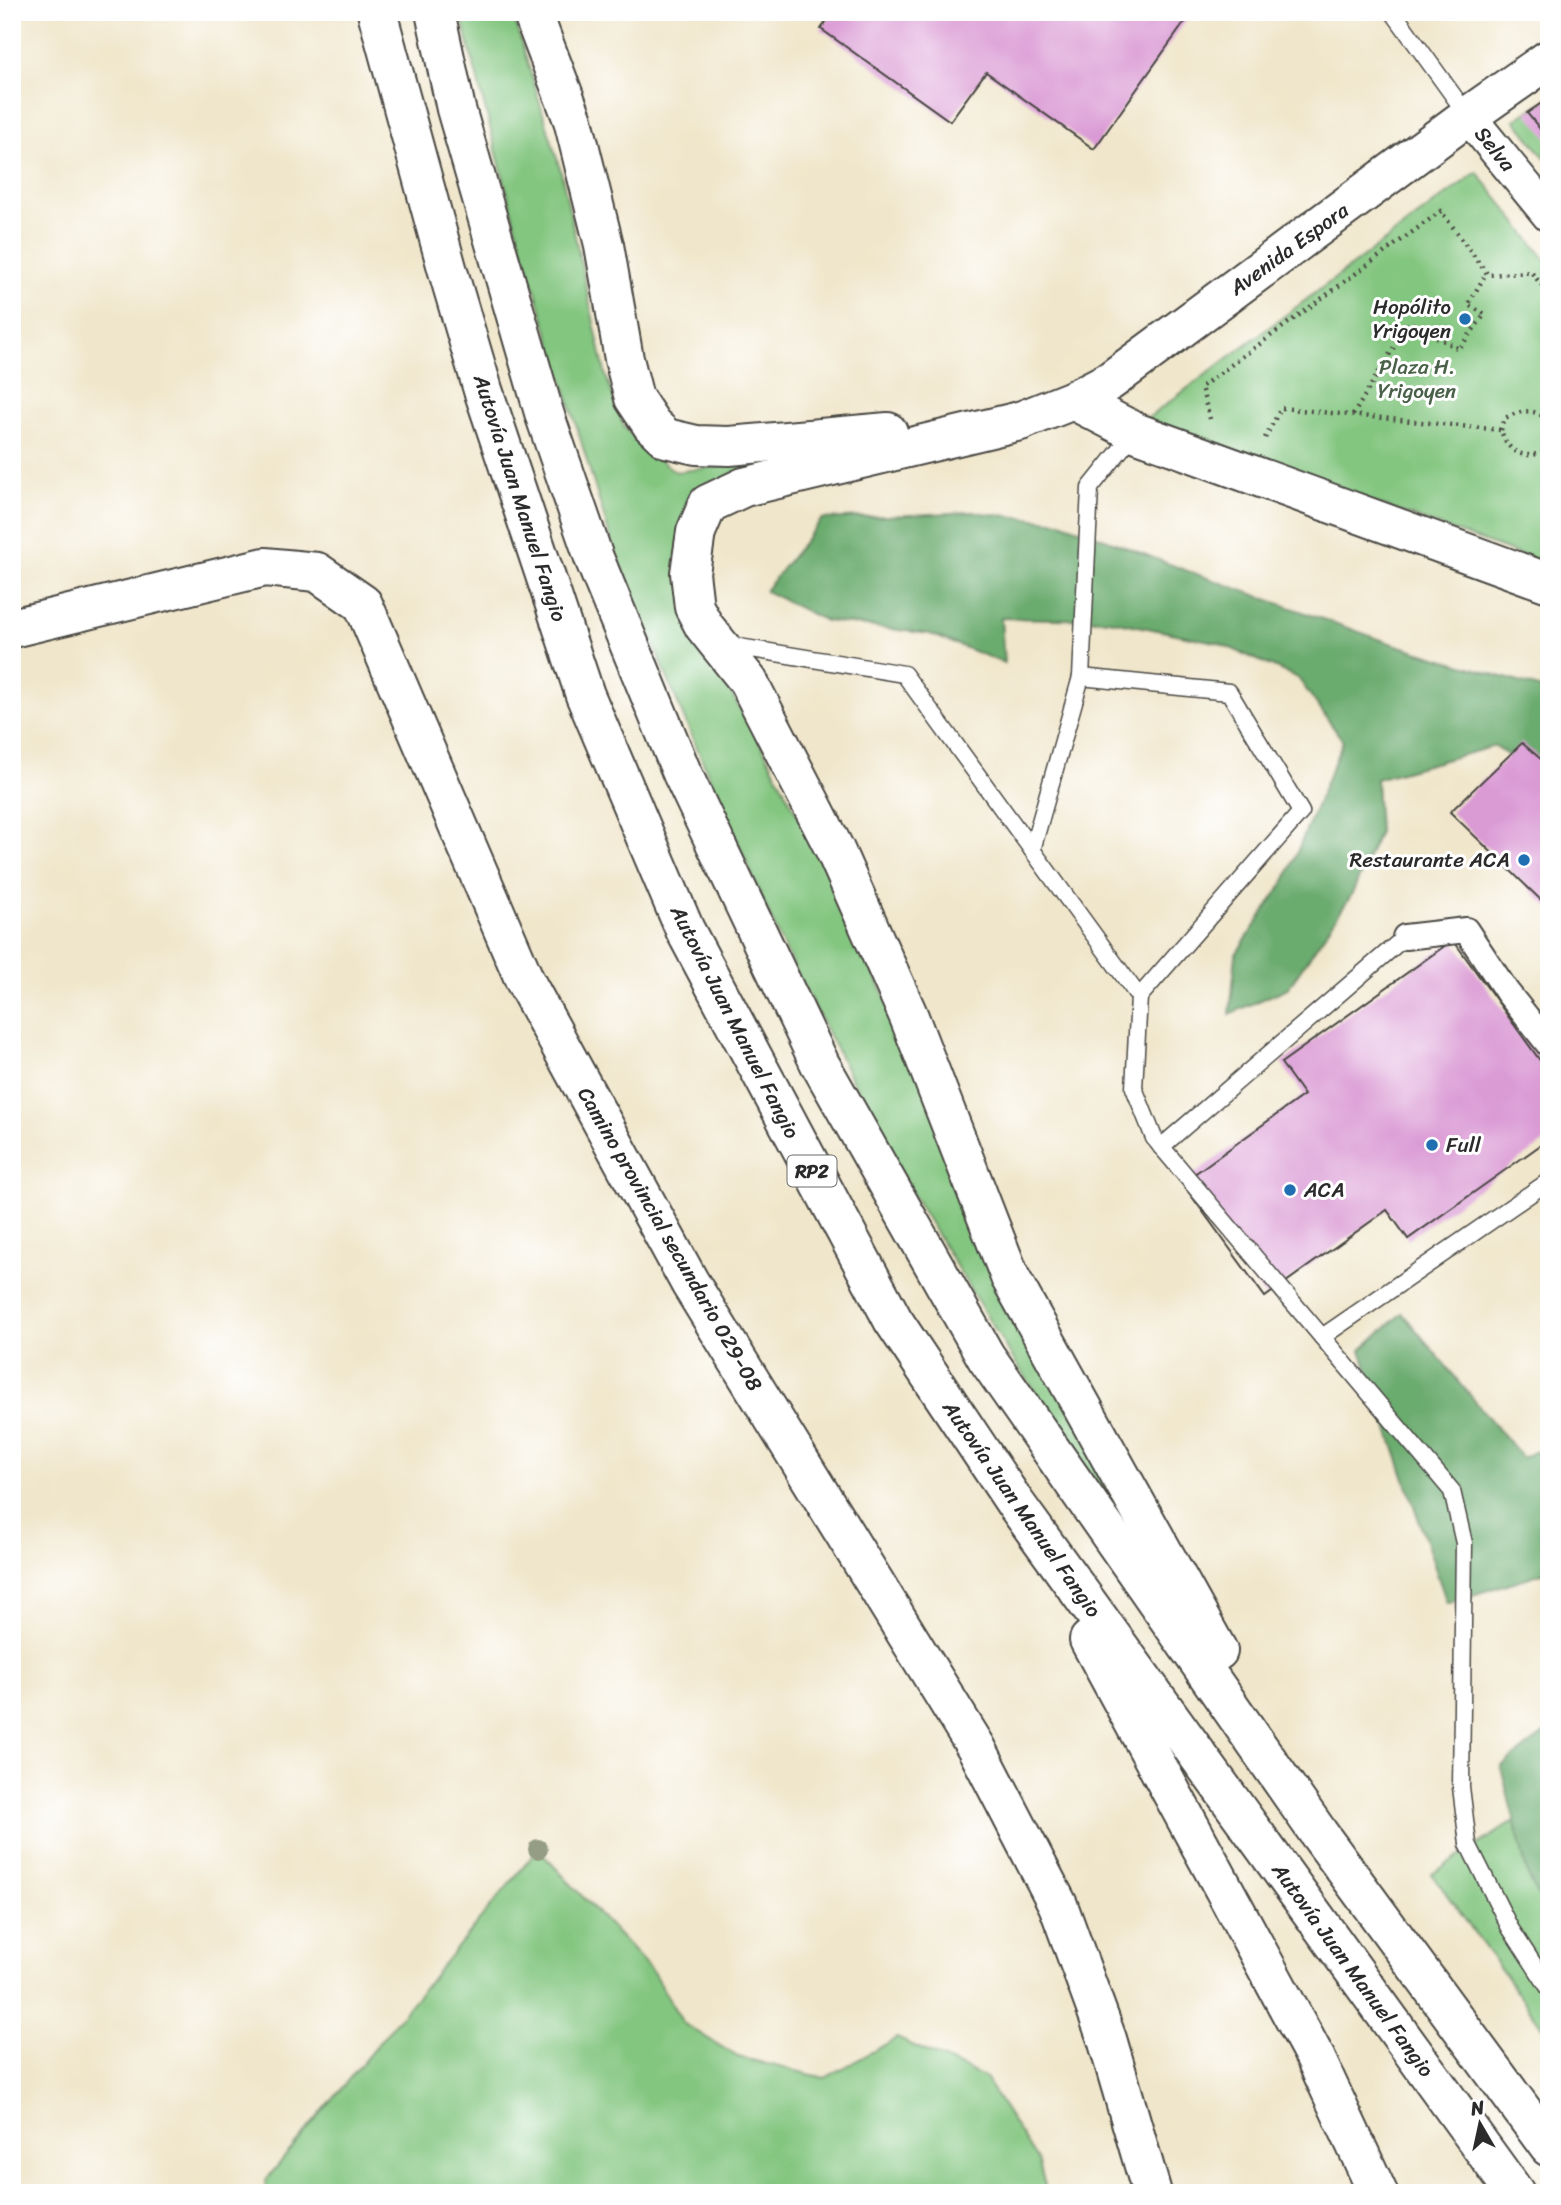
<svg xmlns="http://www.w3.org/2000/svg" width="1561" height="2205" viewBox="0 0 1561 2205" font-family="Sriracha,sans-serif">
<rect width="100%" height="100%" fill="#fff"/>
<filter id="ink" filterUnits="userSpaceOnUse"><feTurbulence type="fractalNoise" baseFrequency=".0143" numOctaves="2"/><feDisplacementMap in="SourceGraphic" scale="14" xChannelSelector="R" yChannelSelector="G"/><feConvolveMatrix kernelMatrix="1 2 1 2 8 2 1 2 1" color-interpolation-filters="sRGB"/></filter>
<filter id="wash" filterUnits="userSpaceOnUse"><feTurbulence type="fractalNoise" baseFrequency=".00686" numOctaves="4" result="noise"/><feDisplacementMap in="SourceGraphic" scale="28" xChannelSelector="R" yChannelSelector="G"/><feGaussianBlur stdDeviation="1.57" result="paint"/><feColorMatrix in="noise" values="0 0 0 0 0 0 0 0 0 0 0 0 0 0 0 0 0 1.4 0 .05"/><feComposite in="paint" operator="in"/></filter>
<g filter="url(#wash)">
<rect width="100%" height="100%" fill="#f0e6cb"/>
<g fill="#83c680" stroke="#577856" stroke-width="2">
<polygon points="460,12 512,12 561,172 605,373 624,427 646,450 676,472 859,448 701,494 698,644 726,685 762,746 834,886 1136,1541 1008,1351 902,1177 783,946 684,718 612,543 517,230"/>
<polygon points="1549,98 1549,163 1515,120"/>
<polygon points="1477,172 1549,264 1549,565 1144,421"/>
<polygon points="1549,1799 1549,2036 1432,1874"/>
<polygon points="538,1849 653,1972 683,2023 738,2057 825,2078 897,2038 984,2077 1039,2163 1047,2193 265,2193 266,2180"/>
</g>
<g fill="#6aab6e" stroke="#4a6b4c" stroke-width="2">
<polygon points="973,512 1061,522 1185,570 1393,644 1549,691 1549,786 1495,746 1376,779 1379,832 1351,896 1288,988 1230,1014 1236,954 1286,879 1343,741 1298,678 1219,643 1109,620 1001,618 1004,663 930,634 826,621 765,591 822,519"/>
<polygon points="1402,1313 1522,1458 1549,1444 1549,1571 1447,1603 1361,1350"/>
<polygon points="1549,1730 1549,1917 1528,1876 1501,1767"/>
</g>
<g id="blocks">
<g fill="#da9ad4">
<polygon points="833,12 946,12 954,18 958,12 1192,12 1094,149 986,72 950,121 821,29"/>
<polygon points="1549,98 1549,140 1527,113"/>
<polygon points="1522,743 1549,766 1549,908 1450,812"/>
<polygon points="1453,940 1549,1073 1549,1139 1408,1239 1387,1210 1265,1297 1182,1183 1304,1095 1281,1063"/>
</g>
</g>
</g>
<g filter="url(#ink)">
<use href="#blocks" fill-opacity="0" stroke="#494743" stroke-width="2"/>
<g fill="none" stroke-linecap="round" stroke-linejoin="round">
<g stroke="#494743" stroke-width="19">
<g id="service">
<polyline points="1393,12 1468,116"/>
<polyline points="727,645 904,674 1139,997 1134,1088 1154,1138 1452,1491 1464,1543 1461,1787 1468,1844 1510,1928 1549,1988"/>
<polyline points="1081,677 1090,488 1134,433"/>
<polyline points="1032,850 1081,677 1229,692 1301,812 1139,997"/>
<polyline points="1161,1147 1405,937"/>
<polyline points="1322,1337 1549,1181"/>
</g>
</g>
<g stroke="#494743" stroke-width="28">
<polyline id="pedestrian" points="1405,937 1466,930 1507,992 1549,1045"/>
</g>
<g stroke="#494743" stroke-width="37">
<polyline id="minor" points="1468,116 1549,215"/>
</g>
<g stroke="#494743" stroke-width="42">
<g id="tertiary">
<polyline points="1073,400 1135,432 1549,583"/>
<polyline points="12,628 265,567 317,572 363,604 525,981 690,1283 976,1747 1058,1905 1107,2039 1152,2193"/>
</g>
</g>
<g stroke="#494743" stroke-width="42">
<polyline id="secondary" points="1020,421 1073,400 1110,381 1468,116 1549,59"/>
</g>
<g stroke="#494743" stroke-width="42">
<g id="trunk">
<polyline points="377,12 447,268 483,390 524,512 585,695 685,930 893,1320 1015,1503 1515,2193"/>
<polyline points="435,12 456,109 545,416 594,558 682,773 820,1064 986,1357 1319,1834 1549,2147"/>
<polyline points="532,12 573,120 604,245 624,359 634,398 652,425 666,438 696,445 729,446 888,432"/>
<polyline points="1020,421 744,487 708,504 696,532 690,573 694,607 704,626 748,681 835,850 909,1017 1010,1277 1218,1651"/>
<polyline points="1089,1640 1315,2057 1378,2193"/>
</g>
</g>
<g stroke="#494743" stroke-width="4.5" stroke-dasharray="2 5" stroke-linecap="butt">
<polyline points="1353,415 1409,322 1459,349 1485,314 1468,305 1484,277"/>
<polyline points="1210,419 1201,387 1441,211 1488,275 1531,272 1549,294"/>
<path d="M 1501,430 L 1505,418 C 1521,410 1536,407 1549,422"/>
<path d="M 1265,438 L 1281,408 L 1501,430 C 1508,455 1527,461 1549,449"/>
</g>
<use href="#service" stroke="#fff" stroke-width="16"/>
<use href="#pedestrian" stroke="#fff" stroke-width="24"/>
<use href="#minor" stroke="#fff" stroke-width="33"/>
<use href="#tertiary" stroke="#fff" stroke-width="38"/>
<use href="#secondary" stroke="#fff" stroke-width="38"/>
<use href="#trunk" stroke="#fff" stroke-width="38"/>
</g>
<circle fill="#959d84" cx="538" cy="1849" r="10"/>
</g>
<g fill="#1f6fb2" stroke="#fff" stroke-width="2.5">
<circle cx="1465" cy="319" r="7"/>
<circle cx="1524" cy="860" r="7"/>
<circle cx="1432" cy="1145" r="7"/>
<circle cx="1290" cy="1190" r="7"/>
</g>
<g text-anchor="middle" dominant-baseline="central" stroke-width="6" stroke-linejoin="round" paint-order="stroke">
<rect fill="#fff" stroke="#6b6b6b" stroke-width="2" x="787.5" y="1155.5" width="49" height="31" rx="5"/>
<g font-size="19" font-weight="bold" fill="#2b2b2b">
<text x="812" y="1171">RP2</text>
</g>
<g font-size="21" fill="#2b2b2b" stroke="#fff">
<text transform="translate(1495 149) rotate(51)">Selva</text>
<text transform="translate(1289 249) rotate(-36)">Avenida Espora</text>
<text transform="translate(520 498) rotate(72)">Autovía Juan Manuel Fangio</text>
<text transform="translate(735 1022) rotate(63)">Autovía Juan Manuel Fangio</text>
<text transform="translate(670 1239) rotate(60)">Camino provincial secundario 029-08</text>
<text transform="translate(1022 1509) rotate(55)">Autovía Juan Manuel Fangio</text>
<text transform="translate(1353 1970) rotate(54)">Autovía Juan Manuel Fangio</text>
</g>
<g font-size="21" fill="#2b2b2b" stroke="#fff" text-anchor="end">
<text x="1451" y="307">Hopólito<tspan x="1451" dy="24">Yrigoyen</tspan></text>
<text x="1510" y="860">Restaurante ACA</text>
<text x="1446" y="1145" text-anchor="start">Full</text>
<text x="1304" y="1190" text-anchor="start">ACA</text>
</g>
<g font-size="21" fill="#4a6149" stroke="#fff">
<text x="1417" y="367">Plaza H.<tspan x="1417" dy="24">Yrigoyen</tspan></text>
</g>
</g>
<rect width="1561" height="2205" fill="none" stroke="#fff" stroke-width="42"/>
<g transform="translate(1480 2124) rotate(351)" stroke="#ffffff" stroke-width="5" paint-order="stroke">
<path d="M0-5L12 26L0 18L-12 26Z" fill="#2b2b2b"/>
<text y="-10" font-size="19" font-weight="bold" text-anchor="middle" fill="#2b2b2b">N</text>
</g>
</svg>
